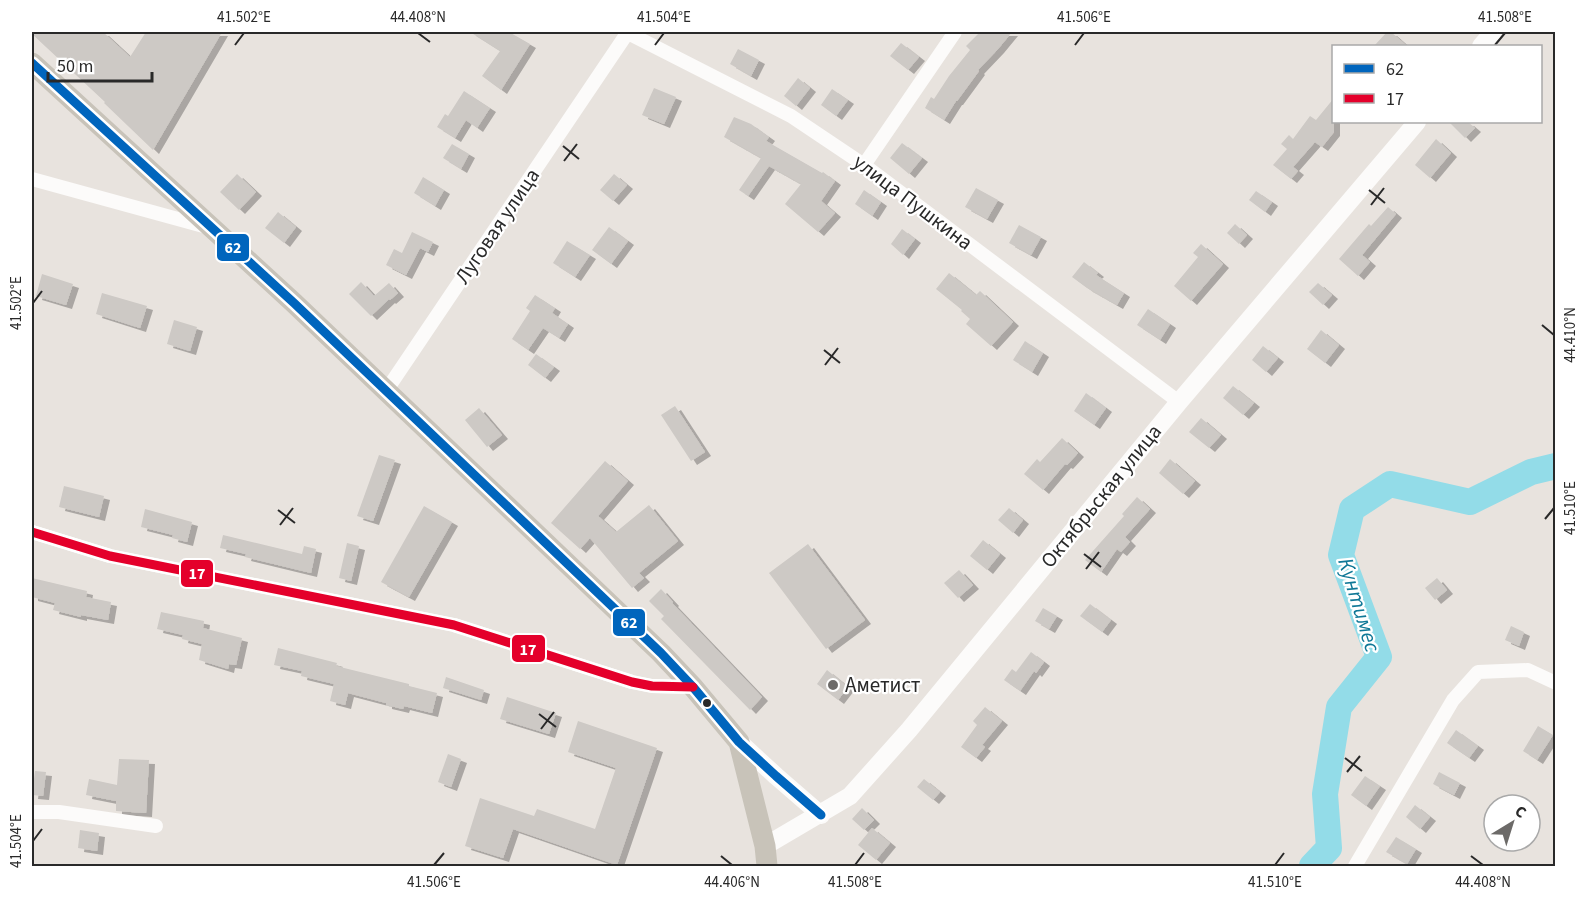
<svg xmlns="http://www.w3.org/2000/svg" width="1587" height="898" viewBox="0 0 1587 898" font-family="'Source Sans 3',sans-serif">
<defs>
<filter id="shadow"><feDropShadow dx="6" dy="4" stdDeviation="0" flood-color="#0004"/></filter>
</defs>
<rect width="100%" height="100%" fill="#e8e3de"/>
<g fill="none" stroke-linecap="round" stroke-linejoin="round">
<polyline stroke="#93dce8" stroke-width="26" points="1312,866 1329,848 1325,794 1339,707 1379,657 1341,555 1352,509 1390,484 1470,502 1531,472 1556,466"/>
</g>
<g fill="#cdc9c5" filter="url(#shadow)">
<polygon points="32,32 103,32 130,57 146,32 222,32 153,150 104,103 105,102 32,34"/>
<polygon points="470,32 509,32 530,44 501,90 482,76 500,51"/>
<polygon points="980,32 1012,32 998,49 978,70 979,71 957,101 956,101 944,120 925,108 931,97 934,99 949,76 970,50 966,46"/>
<polygon points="1387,32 1391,32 1407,46 1374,46"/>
<polygon points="901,43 919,57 908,70 890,56"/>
<polygon points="738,49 759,60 751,76 730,64"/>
<polygon points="798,78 810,88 796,106 784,96"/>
<polygon points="654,88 676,97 664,124 642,115"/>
<polygon points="832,89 848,100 836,116 821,105"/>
<polygon points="464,91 490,108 477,128 466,120 455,138 437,127 445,114 448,116"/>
<polygon points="1334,98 1334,132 1322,147 1315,142 1293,167 1298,171 1291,179 1273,165 1287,149 1281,144 1289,135 1293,139 1310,116 1316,120"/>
<polygon points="734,117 751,124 769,137 766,141 822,173 823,172 835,181 821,201 835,213 818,232 785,204 801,184 769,166 748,196 739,190 761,158 724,137"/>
<polygon points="1449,122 1468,122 1475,128 1465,138"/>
<polygon points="1436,139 1451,153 1430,178 1415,165"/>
<polygon points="902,143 922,158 909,174 890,158"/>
<polygon points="452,144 469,154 461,169 443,158"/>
<polygon points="237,174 256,192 239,210 220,192"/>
<polygon points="614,174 627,185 613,201 600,190"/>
<polygon points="423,177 444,190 435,206 414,193"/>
<polygon points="976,188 998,200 987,219 965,207"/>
<polygon points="864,190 881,202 872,216 855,204"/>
<polygon points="1256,191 1272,202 1265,212 1249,200"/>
<polygon points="1388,207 1396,214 1362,255 1370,262 1358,276 1339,259 1369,224 1371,226"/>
<polygon points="278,212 296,227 284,243 265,228"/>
<polygon points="1235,224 1247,235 1239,244 1227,233"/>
<polygon points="1019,225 1041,237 1031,255 1009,243"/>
<polygon points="609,227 628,241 611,264 592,250"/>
<polygon points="902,229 915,239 903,255 891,244"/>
<polygon points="412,232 433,242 428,252 420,248 406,275 386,265 394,249 402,253"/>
<polygon points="567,241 590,255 575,277 553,263"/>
<polygon points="1201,244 1223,264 1191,301 1174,286 1198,257 1193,253"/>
<polygon points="1084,262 1098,273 1096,275 1124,293 1117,305 1087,288 1072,277"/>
<polygon points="949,273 976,295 980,291 1013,322 991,346 966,324 970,319 961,311 962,310 936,289"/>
<polygon points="42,274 73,284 66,305 36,296"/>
<polygon points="361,282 374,296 389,283 398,293 390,300 389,299 371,316 349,294"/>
<polygon points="1318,283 1332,295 1323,305 1309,292"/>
<polygon points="102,293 147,306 140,328 96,314"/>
<polygon points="535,295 555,308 552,313 568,324 559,338 543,328 528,350 512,339 530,311 526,308"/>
<polygon points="1148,309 1170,324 1160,340 1137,325"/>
<polygon points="174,320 197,327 190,351 167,344"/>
<polygon points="1321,330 1339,345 1325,363 1307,349"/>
<polygon points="1025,341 1043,353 1032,372 1013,360"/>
<polygon points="1263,346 1278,358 1266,372 1252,360"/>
<polygon points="536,354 554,367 545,378 528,365"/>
<polygon points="1233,386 1254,403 1243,415 1223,398"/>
<polygon points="1086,393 1106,408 1094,425 1074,411"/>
<polygon points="675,406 705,452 691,461 661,415"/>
<polygon points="479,408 502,435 487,447 465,420"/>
<polygon points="1201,418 1221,435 1209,448 1189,432"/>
<polygon points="1062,438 1078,453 1067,465 1065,464 1043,490 1024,474 1037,459 1040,462"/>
<polygon points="379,455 395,460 373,521 357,516"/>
<polygon points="1170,459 1195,481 1183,494 1159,473"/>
<polygon points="605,461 628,481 598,516 616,532 649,505 678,541 639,573 644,578 632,588 590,538 580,549 551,523"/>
<polygon points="64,486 104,496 99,517 59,507"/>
<polygon points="1137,497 1150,509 1125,537 1130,542 1121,552 1117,549 1101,572 1085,560 1124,516 1122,514"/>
<polygon points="424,506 452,522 409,597 381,582"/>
<polygon points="1009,508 1023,520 1013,533 998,520"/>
<polygon points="145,509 192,522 187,542 172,538 173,535 141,527"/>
<polygon points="223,535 302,554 304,546 316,549 311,573 245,557 246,554 220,548"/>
<polygon points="983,540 1000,554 987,570 970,556"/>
<polygon points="347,543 359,546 351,581 339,578"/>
<polygon points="808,544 865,620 826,649 769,573"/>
<polygon points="959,570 973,585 958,598 944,583"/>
<polygon points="32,578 87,591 86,597 111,602 108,620 81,615 81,617 53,610 55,603 32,597"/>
<polygon points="1437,578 1447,590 1435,600 1425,588"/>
<polygon points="661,589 673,602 672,603 762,697 750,710 661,619 664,616 649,601"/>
<polygon points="1090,604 1111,620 1102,632 1080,616"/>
<polygon points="1043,608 1057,616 1049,629 1035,621"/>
<polygon points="161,612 204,621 203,628 242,638 236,665 229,664 228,669 199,660 202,644 182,639 183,635 157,629"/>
<polygon points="1511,626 1524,632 1519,646 1505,640"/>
<polygon points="278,648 337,663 336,666 409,684 409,686 437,693 432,713 404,706 403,709 386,705 386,703 348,693 345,705 330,701 334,684 301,676 302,671 274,665"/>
<polygon points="1031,652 1044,662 1036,673 1034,671 1020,691 1004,680 1012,669 1016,672"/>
<polygon points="827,670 848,687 838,700 817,684"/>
<polygon points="446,677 484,690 481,700 443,688"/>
<polygon points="507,697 556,713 549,734 500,719"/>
<polygon points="985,707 1002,721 982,745 985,747 976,758 961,747 977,725 973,721"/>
<polygon points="578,721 657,748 617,865 513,829 503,858 465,846 480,798 534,816 537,809 595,829 616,768 568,752"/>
<polygon points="1538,726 1553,735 1537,760 1523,751"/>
<polygon points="1456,730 1478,746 1469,758 1447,743"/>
<polygon points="448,754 461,759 451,787 438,782"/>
<polygon points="119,759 149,760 146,813 116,811 116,801 86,795 89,779 117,785"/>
<polygon points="35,771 46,772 43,796 32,795"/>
<polygon points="1439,772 1460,783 1454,795 1433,784"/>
<polygon points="1365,776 1380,786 1366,806 1351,795"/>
<polygon points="924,779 940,792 933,800 917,787"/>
<polygon points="1415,805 1430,817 1420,829 1406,817"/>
<polygon points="862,808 874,820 864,830 852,819"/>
<polygon points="872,828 890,843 876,860 858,845"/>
<polygon points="80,830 99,833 97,851 78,848"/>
<polygon points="1396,837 1416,849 1407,864 1386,852"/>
</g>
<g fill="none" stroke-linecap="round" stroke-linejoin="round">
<g stroke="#fcfbfa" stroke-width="14">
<polyline points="628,33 791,116 864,165 1179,402"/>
<polyline points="864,165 955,32"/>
<polyline points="32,179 207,227"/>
<polyline points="386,391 628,32"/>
<polyline points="32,532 110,556 454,625 632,682 652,686 693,687"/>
<polyline points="32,812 59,812 156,826"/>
<polyline points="1355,866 1453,700 1478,672 1528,670 1556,683"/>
</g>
<g stroke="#fcfbfa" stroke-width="18">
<polyline points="1481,46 1493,32"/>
<polyline points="739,742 776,776 821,815"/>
<polyline points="765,846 850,796 909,730 1179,402 1417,122"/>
</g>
<polyline stroke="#c8c3b9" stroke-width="21" points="32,63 294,303 661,653 693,687 739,742 765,846 767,866"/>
<g stroke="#fff" stroke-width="14">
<polyline id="bus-1" points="32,63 294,303 661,653 693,687 739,742 776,776 821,815"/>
</g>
<g stroke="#fff" stroke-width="14">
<polyline id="bus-2" points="32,532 110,556 454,625 632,682 652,686 693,687"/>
</g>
<use href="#bus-1" stroke="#0065bd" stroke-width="9"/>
<use href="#bus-2" stroke="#e4002b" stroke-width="9"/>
</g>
<path fill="none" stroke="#292929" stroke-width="2" d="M 418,33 L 430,42M 235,45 L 244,33M 655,45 L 664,33M 1075,45 L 1084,33M 1495,45 L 1505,33M 563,146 L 579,159M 564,161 L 577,144M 1369,190 L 1385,203M 1371,205 L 1384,188M 33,303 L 42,291M 1542,325 L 1554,335M 824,350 L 840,363M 825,365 L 838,348M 278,510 L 295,523M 1545,519 L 1554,508M 280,525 L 293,508M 1084,554 L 1101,567M 1086,569 L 1099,552M 539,714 L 556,727M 541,729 L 554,712M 1345,758 L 1362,771M 1347,772 L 1360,756M 33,841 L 42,829M 721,856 L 732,865M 1471,856 L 1483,865M 434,865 L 444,853M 855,865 L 864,853M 1275,865 L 1284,853"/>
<circle fill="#6c6a68" stroke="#fff" stroke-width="2" cx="833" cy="685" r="6"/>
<circle fill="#292929" stroke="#fff" stroke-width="2" cx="707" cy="703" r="5"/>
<g text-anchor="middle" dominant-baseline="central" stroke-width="4.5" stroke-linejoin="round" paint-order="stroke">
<g font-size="21" fill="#292929" stroke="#fff">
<text transform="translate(913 202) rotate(37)">улица Пушкина</text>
<text transform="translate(497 226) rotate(-56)">Луговая улица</text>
<text transform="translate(1101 496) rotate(-51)">Октябрьская улица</text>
</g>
<g font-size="21" fill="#292929" stroke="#fff" text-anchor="start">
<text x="845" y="685">Аметист</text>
</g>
<g font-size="22" font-style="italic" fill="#0f7897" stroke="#fff">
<text transform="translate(1359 605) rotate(73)">Кунтимес</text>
</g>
</g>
<g stroke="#fff" stroke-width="2">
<rect x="216" y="233" width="34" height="29" rx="6" fill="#0065bd"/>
<rect x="180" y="559" width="34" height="29" rx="6" fill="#e4002b"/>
<rect x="612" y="608" width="34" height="29" rx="6" fill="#0065bd"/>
<rect x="511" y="634" width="35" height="29" rx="6" fill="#e4002b"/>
</g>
<g font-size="16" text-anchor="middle" font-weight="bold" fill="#fff">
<text x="233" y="253">62</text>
<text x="197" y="579">17</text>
<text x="629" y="628">62</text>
<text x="528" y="655">17</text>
</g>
<rect width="1587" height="898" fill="none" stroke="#ffffff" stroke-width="66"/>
<rect x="1332" y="45" width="210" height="78" fill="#ffffff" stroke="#a9a9a9" stroke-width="1.5"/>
<rect x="1344" y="64" width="30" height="9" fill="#0065bd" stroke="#a9a9a9" stroke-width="1.5"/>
<text x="1386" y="75" font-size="18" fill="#292929">62</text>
<rect x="1344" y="94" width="30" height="9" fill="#e4002b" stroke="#a9a9a9" stroke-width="1.5"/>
<text x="1386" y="105" font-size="18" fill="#292929">17</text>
<g transform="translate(1512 823) rotate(38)"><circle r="28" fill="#ffffff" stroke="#a9a9a9" stroke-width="1.5"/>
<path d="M0-4.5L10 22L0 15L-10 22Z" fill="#6c6a68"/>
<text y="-9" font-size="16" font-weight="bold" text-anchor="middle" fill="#292929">С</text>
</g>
<path d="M48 72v9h104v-9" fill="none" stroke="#292929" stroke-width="3"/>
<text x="57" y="72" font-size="18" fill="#292929" stroke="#ffffff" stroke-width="4.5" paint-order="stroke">50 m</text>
<rect x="33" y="33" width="1521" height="832" fill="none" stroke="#292929" stroke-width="2"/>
<g font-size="15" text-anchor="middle" fill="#292929">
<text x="244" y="22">41.502°E</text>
<text x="418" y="22">44.408°N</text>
<text x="664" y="22">41.504°E</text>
<text x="1084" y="22">41.506°E</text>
<text x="1505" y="22">41.508°E</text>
<text transform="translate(16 303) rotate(-90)" y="5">41.502°E</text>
<text transform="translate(1570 335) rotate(-90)" y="5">44.410°N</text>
<text transform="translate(1570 508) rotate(-90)" y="5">41.510°E</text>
<text transform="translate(16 841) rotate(-90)" y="5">41.504°E</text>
<text x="434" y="887">41.506°E</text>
<text x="732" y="887">44.406°N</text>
<text x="855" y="887">41.508°E</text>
<text x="1275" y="887">41.510°E</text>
<text x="1483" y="887">44.408°N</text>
</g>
</svg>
